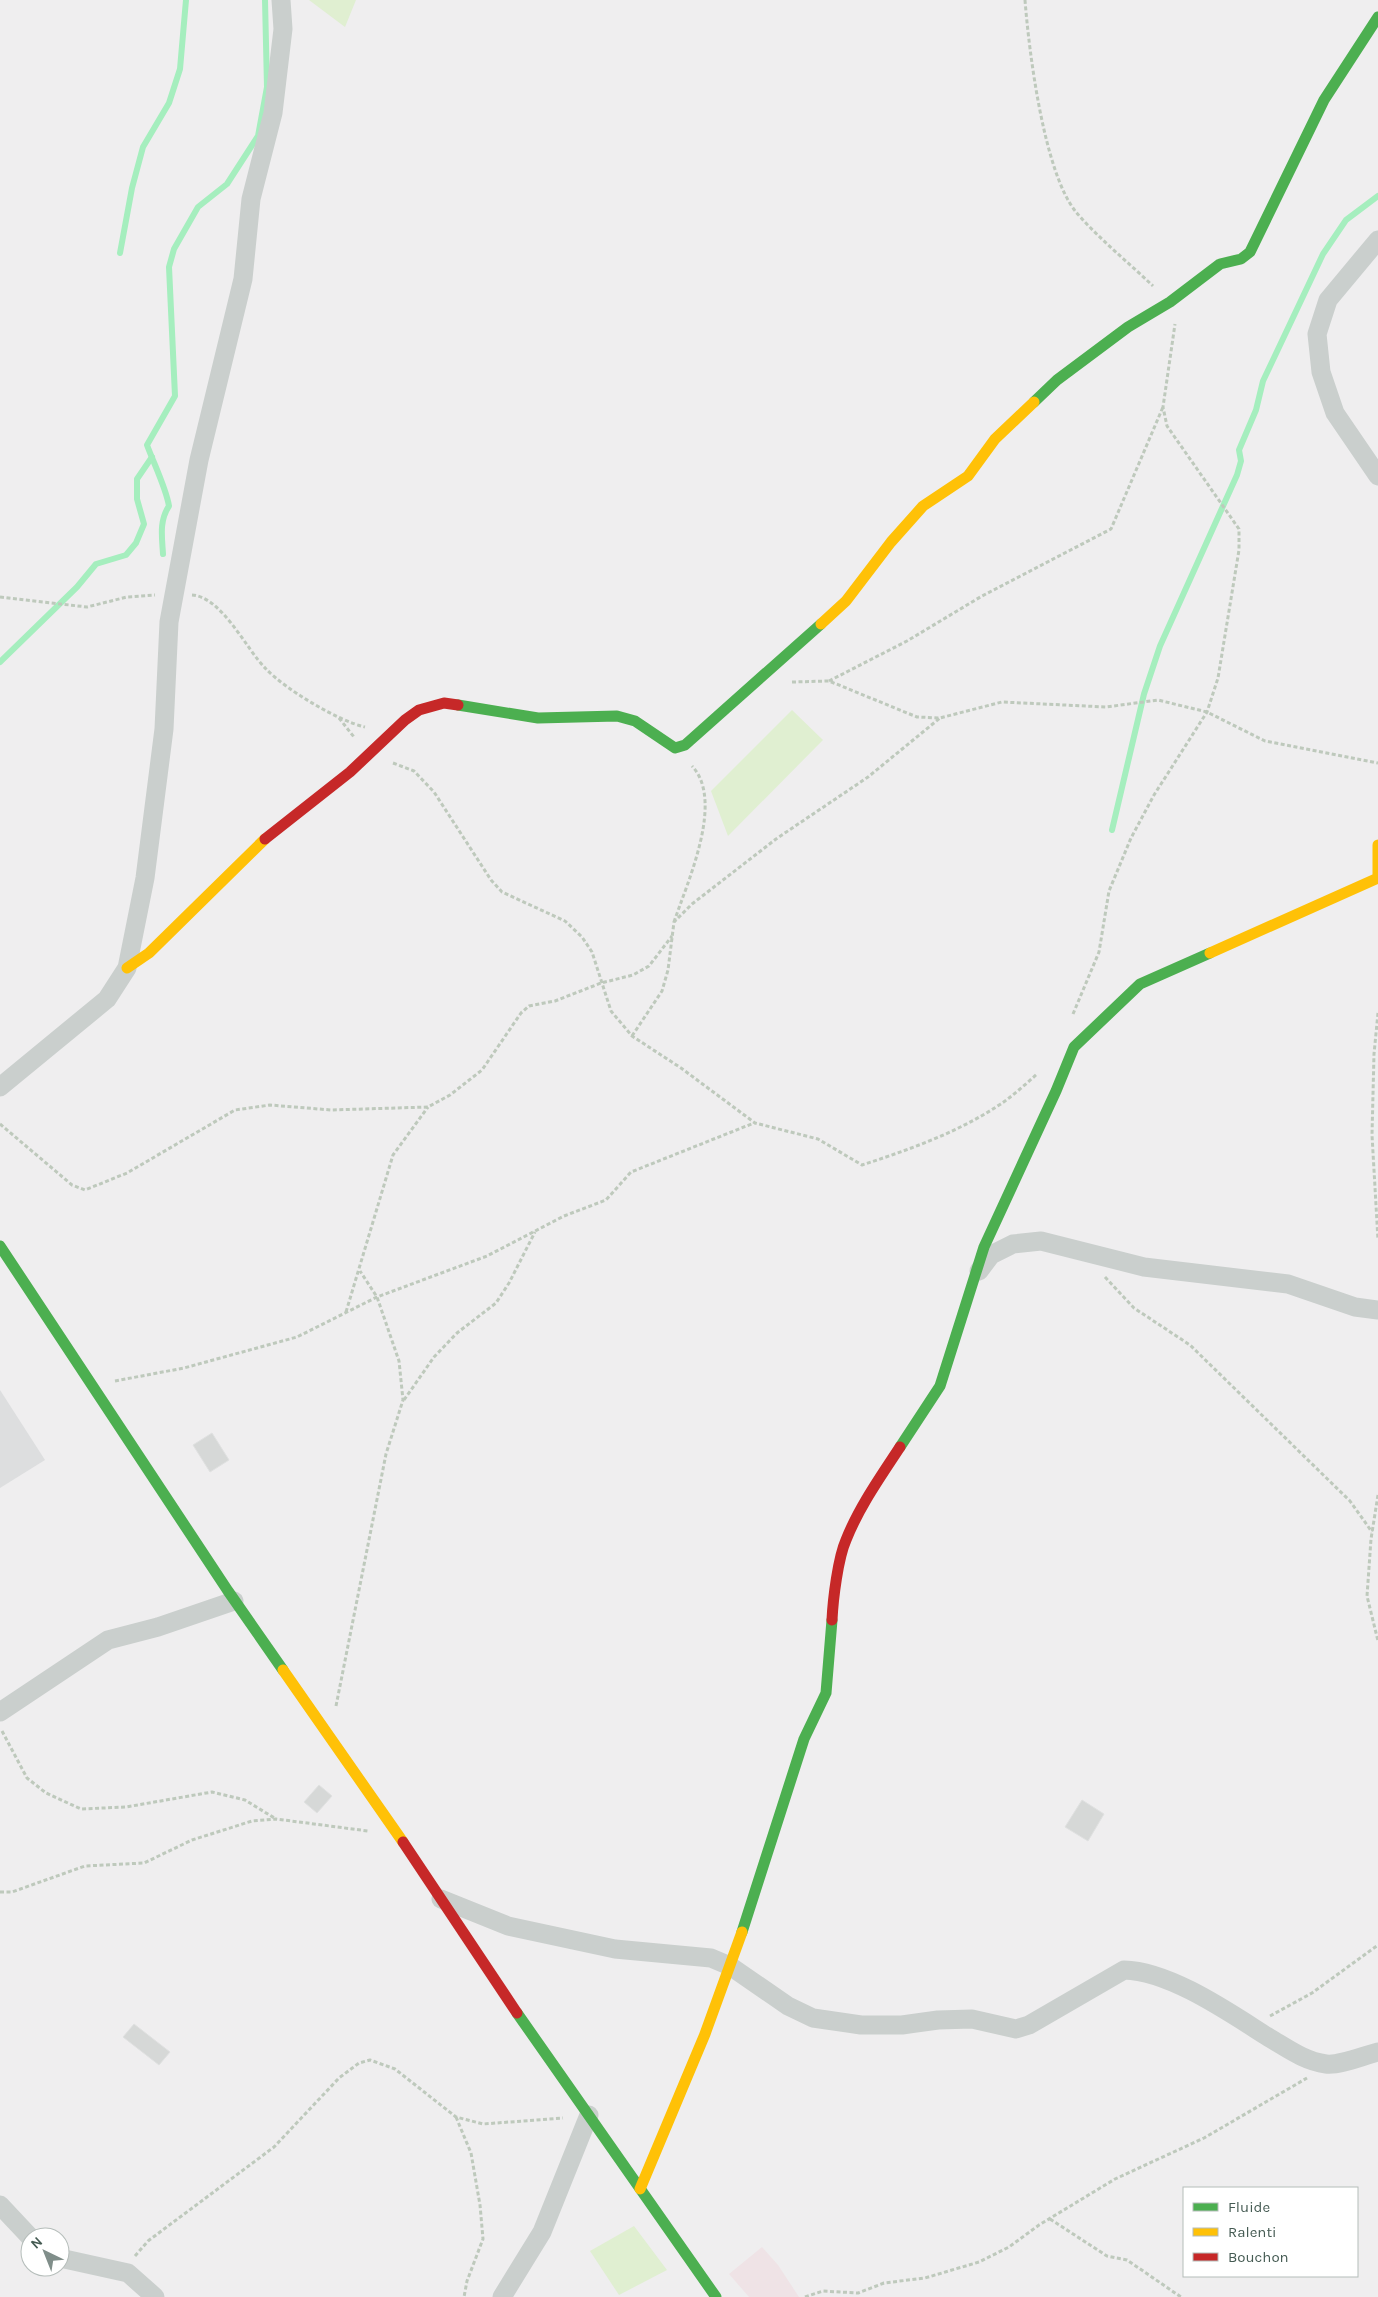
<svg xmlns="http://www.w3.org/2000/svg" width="1378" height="2297" viewBox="0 0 1378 2297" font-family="Karla,sans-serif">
<rect width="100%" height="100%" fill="#efeeef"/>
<polygon fill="#efe3e6" points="762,2247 778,2265 799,2297 749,2297 729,2274"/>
<polygon fill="#dddedf" points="0,1390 45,1460 0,1488"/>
<g fill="#e0efd1">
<polygon points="309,0 356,0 345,27"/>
<polygon points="792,710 823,740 728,836 711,791"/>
<polygon points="634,2226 667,2270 619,2295 590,2251"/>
</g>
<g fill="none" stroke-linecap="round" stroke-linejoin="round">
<g stroke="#a5eebe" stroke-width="6">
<polyline points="120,253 132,188 143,147 169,103 180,69 186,0"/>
<path d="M 163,554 C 162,537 159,521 169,506 C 166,488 154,464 147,445 L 175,396 L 169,267 L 174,249 L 198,207 L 227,184 L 258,136 L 267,87 L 265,0"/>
<polyline points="0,662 77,587 96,564 126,555 136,543 144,524 137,499 137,479 152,457"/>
<polyline points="1112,830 1144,694 1160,646 1237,475 1241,461 1239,450 1256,410 1263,381 1323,254 1346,220 1378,196"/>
</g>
</g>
<g fill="#d6d8d7" stroke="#e0e1e1">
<polygon points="212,1433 229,1460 210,1472 193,1445"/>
<polygon points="319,1785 332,1796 317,1813 304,1802"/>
<polygon points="1082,1800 1104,1814 1088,1841 1065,1827"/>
<polygon points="134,2024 170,2052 159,2065 123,2037"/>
</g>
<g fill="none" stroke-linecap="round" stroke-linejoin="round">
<g stroke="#bec9bc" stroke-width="3" stroke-dasharray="4 2.5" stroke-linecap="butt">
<path d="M 1025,0 C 1029,52 1044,173 1076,212 C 1098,238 1128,262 1153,286"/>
<path d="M 192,595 C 222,597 246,649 266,669 C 285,689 338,721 365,727"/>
<polyline points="0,597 87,607 127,597 155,595"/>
<polyline points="829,681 907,641 982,596 1111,529 1163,407"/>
<polyline points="792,682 829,681 917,717 940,718 1002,702 1106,707 1158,700 1207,712 1265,741 1378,763"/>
<polyline points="339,718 354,737"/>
<path d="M 393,763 L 414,771 L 434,792 L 491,880 L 502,892 L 565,921 L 582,937 L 592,952 L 611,1011 L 632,1036 L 681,1068 L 755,1123 L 818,1139 L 862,1165 C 911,1149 962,1131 1005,1101 C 1016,1093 1027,1083 1037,1074"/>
<path d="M 674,922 C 687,883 725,801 692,766"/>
<polyline points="1378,1013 1374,1054 1372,1135 1378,1240"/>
<polyline points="1073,1014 1099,952 1109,891 1131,838 1154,795 1207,712 1218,678 1239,550 1239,529 1167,426 1163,407 1175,324"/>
<polyline points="632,1036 662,991 668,970 674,922 692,904 776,839 868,777 940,718"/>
<polyline points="0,1124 72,1185 85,1190 127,1173 235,1110 270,1105 331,1110 428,1107 450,1095 482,1070 521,1013 529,1006 555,1001 601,983 633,975 649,966 672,936"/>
<polyline points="1105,1277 1134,1308 1190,1345 1350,1501 1372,1532"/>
<polyline points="346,1312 393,1155 428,1107"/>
<polyline points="115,1381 184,1368 297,1337 377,1297 487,1256 564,1216 606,1200 631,1172 754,1123"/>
<polyline points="404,1400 434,1357 457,1333 496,1303 509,1283 535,1232"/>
<polyline points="1378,1495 1371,1539 1367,1596 1378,1641"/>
<polyline points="336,1706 386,1454 403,1400 399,1361 377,1297 360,1271"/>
<polyline points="2,1731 27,1778 46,1793 81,1809 126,1807 212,1792 245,1800 276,1819"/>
<polyline points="0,1892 12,1892 85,1866 144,1863 192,1840 252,1821 276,1819 368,1831"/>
<polyline points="1270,2016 1312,1993 1378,1945"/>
<polyline points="456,2117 471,2153 480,2205 483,2239 467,2281 464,2297"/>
<polyline points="1050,2219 1107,2256 1127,2260 1181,2297"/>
<polyline points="135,2256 148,2241 274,2147 339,2078 359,2063 370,2060 395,2069 456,2117 483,2124 563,2118"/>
<polyline points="805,2297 823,2291 858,2293 884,2283 925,2278 979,2262 1009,2247 1039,2225 1115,2179 1204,2138 1307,2078"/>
</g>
<g stroke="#cacfcd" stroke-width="19">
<polyline points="1378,240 1328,300 1317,334 1321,372 1335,413 1378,476"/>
<polyline points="0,1087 107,999 127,968 145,878 164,729 169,622 199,460 243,279 251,199 273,113 283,29 281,0"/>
<polyline points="979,1271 991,1255 1013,1244 1041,1241 1144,1267 1288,1284 1355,1307 1378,1310"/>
<polyline points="0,1712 108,1640 158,1627 234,1601"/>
<path d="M 441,1899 L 508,1926 L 615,1949 L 711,1958 L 730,1966 L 788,2006 L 813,2018 L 861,2025 L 902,2025 L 938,2020 L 972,2019 L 1016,2029 L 1029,2025 L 1124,1970 C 1170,1971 1230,2013 1268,2037 C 1287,2048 1304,2061 1326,2064 C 1339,2066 1365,2055 1378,2052"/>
<polyline points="0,2205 30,2237"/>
<polyline points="60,2258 128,2273 155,2297"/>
<polyline points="502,2297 542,2232 589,2115"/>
</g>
<g stroke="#4caf50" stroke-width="11">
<polyline points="1034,402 1057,380 1128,327 1170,302 1220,264 1241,259 1250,252 1324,100 1378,17"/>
<polyline points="458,705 538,718 617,716 635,721 675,748 685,745 821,624"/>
<polyline points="0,1246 228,1591 283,1670"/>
<polyline points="900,1447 940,1386 984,1247 1056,1091 1074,1047 1140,984 1210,953"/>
<polyline points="742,1932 804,1739 826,1693 832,1620"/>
<polyline points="517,2013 716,2297"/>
</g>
<g stroke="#ffc107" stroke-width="11">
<polyline points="821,624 846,601 891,542 923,506 968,476 995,439 1034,402"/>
<polyline points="1210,953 1378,878 1378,845"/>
<polyline points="127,968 149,953 265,839"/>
<polyline points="283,1670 403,1842"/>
<polyline points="640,2189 705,2034 742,1932"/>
</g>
<g stroke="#c62828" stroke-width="11">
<polyline points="265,839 350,772 405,720 419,710 444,703 458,705"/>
<path d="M 832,1620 C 833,1599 838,1558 846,1540 C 859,1507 881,1476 900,1447"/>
<polyline points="403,1842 517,2013"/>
</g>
</g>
<rect x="1183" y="2187" width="175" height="90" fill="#ffffff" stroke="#b5bdba"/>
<rect x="1193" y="2203" width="25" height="8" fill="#4caf50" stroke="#b5bdba"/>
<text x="1228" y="2212" font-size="15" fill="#455b53">Fluide</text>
<rect x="1193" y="2228" width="25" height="8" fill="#ffc107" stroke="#b5bdba"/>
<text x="1228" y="2237" font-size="15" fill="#455b53">Ralenti</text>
<rect x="1193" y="2253" width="25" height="8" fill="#c62828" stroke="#b5bdba"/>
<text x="1228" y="2262" font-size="15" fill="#455b53">Bouchon</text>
<g transform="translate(45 2252) rotate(317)"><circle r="24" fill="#ffffff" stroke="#b5bdba"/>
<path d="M0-4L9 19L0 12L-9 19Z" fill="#808e8a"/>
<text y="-8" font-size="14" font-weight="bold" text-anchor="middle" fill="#455b53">N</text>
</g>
</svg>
